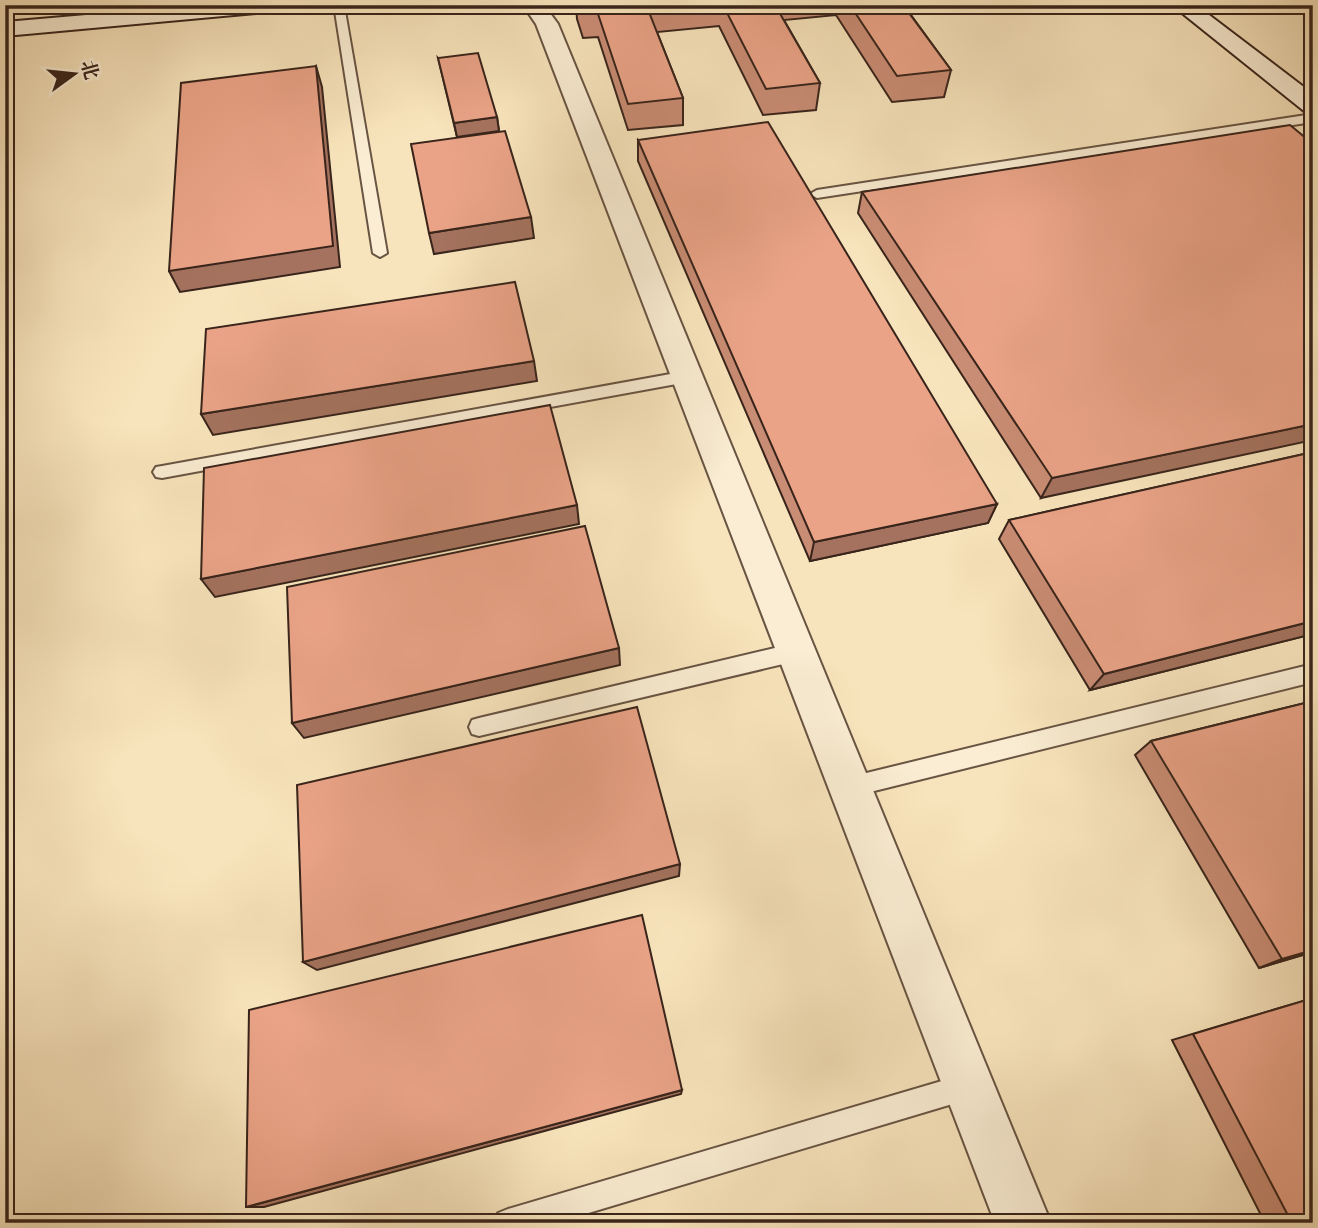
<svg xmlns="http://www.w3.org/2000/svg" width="1318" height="1228" viewBox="0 0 1318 1228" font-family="Alegreya,'Noto Serif SC',serif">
<rect width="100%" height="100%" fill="#f8e4bc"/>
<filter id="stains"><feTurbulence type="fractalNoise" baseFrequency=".00286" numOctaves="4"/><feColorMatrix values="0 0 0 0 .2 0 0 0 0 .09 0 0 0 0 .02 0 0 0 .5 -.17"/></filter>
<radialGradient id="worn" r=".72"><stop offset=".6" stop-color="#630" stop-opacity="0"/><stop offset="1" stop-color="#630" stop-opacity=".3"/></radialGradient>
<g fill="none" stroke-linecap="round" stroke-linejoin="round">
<g stroke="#685443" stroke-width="4">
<g id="lane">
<polygon points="334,5 344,5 387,253 380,257 373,253"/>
<polygon points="1313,114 1313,122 817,198 810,194 817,190"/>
<polygon points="687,371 695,377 693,381 162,478 156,477 153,472 156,467 162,466"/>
<polygon points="796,643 803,646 806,652 803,658 796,661 479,736 472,734 469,727 472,720 479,718"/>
<polygon points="1313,664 1313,682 850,797 842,794 839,787 842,780 850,777"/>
<polygon points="969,1073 978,1077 982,1086 978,1095 969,1099 555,1223 494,1223 498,1213 508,1209"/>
</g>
</g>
<g stroke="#685443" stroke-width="4">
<polygon id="street" points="523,5 544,5 558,24 1051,1223 995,1223 536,24"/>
</g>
<g stroke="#38241b" stroke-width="4">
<g id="secondary">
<polygon points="202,5 289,5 287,10 279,11 5,36 5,22"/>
<polygon points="1172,5 1196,5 1313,94 1313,113 1304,111"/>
</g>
</g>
<use href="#lane" fill="#faedd3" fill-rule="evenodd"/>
<use href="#street" fill="#faedd3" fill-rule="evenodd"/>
<use href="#secondary" fill="#faedd3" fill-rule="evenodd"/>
</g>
<g fill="#c98c74" stroke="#38241b" stroke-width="2">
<polygon points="576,5 940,5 906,8 951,70 944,97 892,102 836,15 784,20 820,83 816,110 763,115 719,26 657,32 683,98 683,125 628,130 598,37 583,38 577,19"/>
<polygon points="438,58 497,117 499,131 457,137"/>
<polygon points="638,140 997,504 988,523 810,561 638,161"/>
<polygon points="1313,144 1041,498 858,213 862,192"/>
<polygon points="1313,452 1313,634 1090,690 999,539 1009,520"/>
<polygon points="1313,701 1313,952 1259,968 1135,755 1151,741"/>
<polygon points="1313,998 1313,1223 1265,1223 1172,1040"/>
</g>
<g fill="#a4725e" stroke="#38241b" stroke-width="2">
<polygon points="316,66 322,87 340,267 180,292 169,271"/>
<polygon points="497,117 499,131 457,137 454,123"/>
<polygon points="531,217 534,238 434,254 429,233"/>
<polygon points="534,361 537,381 213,435 201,414"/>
<polygon points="1313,424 1313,440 1041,498 1052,478"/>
<polygon points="997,504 988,523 810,561 814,542"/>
<polygon points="577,505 579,524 215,597 201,579"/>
<polygon points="1313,621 1313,634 1090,690 1104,674"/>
<polygon points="619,648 620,665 304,738 292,723"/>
<polygon points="680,864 679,876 317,970 303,962"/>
<polygon points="1313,950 1313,952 1259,968 1282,959"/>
<polygon points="682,1090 681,1094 264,1207 246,1207"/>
</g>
<g fill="#eaa387" stroke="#38241b" stroke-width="2">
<polygon points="579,5 665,5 647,7 683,98 628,104 597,11 582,13"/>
<polygon points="723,5 775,5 820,83 766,89"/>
<polygon points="850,5 903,5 951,70 897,76"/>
<polygon points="478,53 497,117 454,123 438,58"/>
<polygon points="316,66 333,246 169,271 181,83"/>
<polygon points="768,122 997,504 814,542 638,140"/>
<polygon points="1290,125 1313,144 1313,424 1052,478 862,192"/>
<polygon points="505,131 531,217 429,233 411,144"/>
<polygon points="515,282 534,361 201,414 206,329"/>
<polygon points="550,405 577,505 201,579 204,468"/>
<polygon points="1313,452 1313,621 1104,674 1009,520"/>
<polygon points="585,526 619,648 292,723 287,587"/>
<polygon points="1313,701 1313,950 1282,959 1151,741"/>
<polygon points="637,707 680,864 303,962 297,785"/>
<polygon points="642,915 682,1090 246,1207 249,1010"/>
<polygon points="1313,998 1313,1223 1292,1223 1193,1034"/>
</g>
<rect width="1318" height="1228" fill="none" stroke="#f8e4bc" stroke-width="28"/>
<rect x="7" y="7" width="1304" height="1214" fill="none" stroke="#38241b" stroke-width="3.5"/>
<rect x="14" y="14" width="1290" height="1200" fill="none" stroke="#38241b" stroke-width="2"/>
<g transform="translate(74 74) rotate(75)" stroke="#faedd3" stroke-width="5" paint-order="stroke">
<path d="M0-5L12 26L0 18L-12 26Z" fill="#38241b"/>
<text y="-10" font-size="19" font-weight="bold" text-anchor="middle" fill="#38241b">北</text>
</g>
<rect width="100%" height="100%" filter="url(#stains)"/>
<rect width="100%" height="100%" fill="url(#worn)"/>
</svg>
